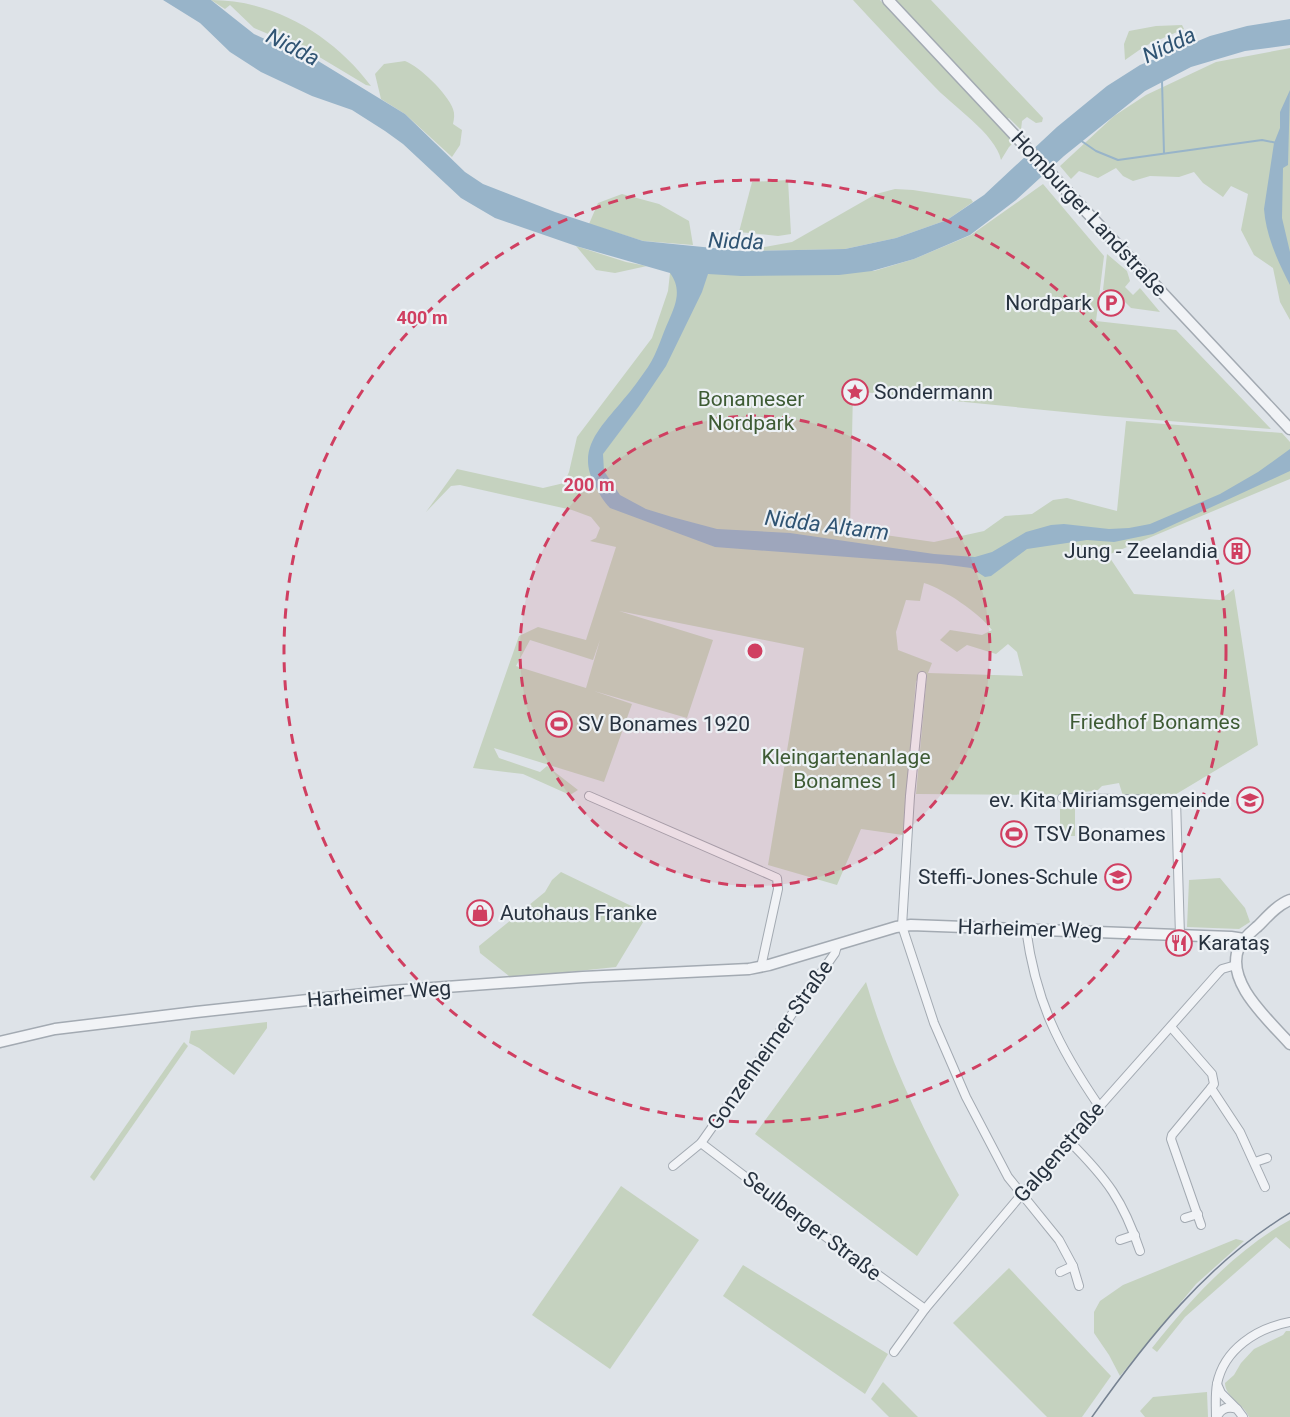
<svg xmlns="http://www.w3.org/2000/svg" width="1290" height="1417" viewBox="0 0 1290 1417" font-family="Roboto,sans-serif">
<rect width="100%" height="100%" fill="#dee3e8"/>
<g fill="#c5d2bf" fill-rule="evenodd">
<path d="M 211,0 C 275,0 334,36 371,86 L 366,85 L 311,52 L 254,28 L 230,5 L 225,9 Z"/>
<path d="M 853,0 L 880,0 L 1015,141 L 1009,147 L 1001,160 C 996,134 951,105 933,85 C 906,57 879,28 853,0 Z"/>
<polygon points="895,0 931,0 1043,118 1042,122 1036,123 1027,117 1022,121 1021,130 1009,118 1007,119"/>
<polygon points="1182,25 1184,29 1145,46 1125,60 1124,44 1129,31 1156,26"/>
<polygon points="1290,48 1290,320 1280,302 1273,268 1254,255 1241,230 1248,194 1231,186 1223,197 1203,183 1194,172 1179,177 1150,176 1133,181 1123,176 1116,168 1098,178 1079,171 1071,179 1060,166 1114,116 1146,95 1216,62"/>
<path d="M 405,61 C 419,66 448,94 453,109 C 455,114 454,119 453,124 L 462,130 L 460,145 L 452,157 L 405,114 L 381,99 L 375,74 L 384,64 Z"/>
<polygon points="788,180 791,234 778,236 739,232 752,182"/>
<path d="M 1043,184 L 1104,256 L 1096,321 L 1176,330 L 1271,429 L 1105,416 L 853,391 L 850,530 L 934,542 L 984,531 L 1005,516 L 1032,514 L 1053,500 L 1067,498 L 1117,511 L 1126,421 L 1282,433 L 1290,442 L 1290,479 L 1108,555 L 1134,594 L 1220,600 L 1234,589 L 1258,745 L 1173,796 L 1169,793 L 1160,796 L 1123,796 L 1119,783 L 1102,786 L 1098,790 L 1085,792 L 1077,795 L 916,794 L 927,674 L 916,681 L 903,835 L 861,829 L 837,885 L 768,865 L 804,648 L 619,611 L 713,640 L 687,718 L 594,691 L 632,704 L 604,782 L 494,748 L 499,758 L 540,772 L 547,766 L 578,790 L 570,795 L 523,774 L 473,768 L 519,636 L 538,627 L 586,640 L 616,547 L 590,541 L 596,538 L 600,528 L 591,517 L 572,510 L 460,485 L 451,486 L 426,512 L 457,469 L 543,488 L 564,483 L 569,472 L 577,437 L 652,338 L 668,291 L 670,273 L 874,271 L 914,259 L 971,235 ZM 924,583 C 944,589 979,613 992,630 L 982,635 L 950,630 L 940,640 L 957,652 L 967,645 L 996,654 L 1008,644 L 1017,652 L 1023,676 L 928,673 L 932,663 L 898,650 L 896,632 L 906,600 L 920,601 ZM 530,640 L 593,660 L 600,640 L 586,688 L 516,666 Z"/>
<polygon points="895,189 913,190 971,199 973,202 947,220 896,238 845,249 743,251 792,242 876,194"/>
<polygon points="622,194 659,204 689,221 693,245 643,241 589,224 598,203"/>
<polygon points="576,246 626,262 647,266 615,273 596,270"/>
<polygon points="1107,254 1127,271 1130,281 1125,287 1133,295 1140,288 1160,312 1131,308 1115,292 1103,290"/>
<polygon points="1075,808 1075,836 1060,836 1060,809"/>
<polygon points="561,872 648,914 616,967 530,976 509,976 480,953 479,946 545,892 552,880"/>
<polygon points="1220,878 1245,908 1250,922 1239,929 1187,927 1189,880"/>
<path d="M 866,982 C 888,1057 921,1127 959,1195 L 917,1256 L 755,1134 Z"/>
<polygon points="267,1022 267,1028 234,1075 199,1048 189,1043 191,1031"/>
<polygon points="184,1042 188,1046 94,1181 90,1177"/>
<polygon points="621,1186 699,1240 610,1369 532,1315"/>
<path d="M 1290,1220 L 1290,1249 L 1276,1237 L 1185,1317 L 1157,1352 L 1152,1348 C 1190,1300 1235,1250 1290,1220 Z"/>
<polygon points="1236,1239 1244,1241 1196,1284 1120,1376 1109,1355 1094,1333 1094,1312 1100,1301 1123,1285"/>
<polygon points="743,1265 888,1354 865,1394 723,1296"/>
<polygon points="1009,1268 1111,1376 1082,1417 1047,1417 953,1323"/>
<path d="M 1286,1331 L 1290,1331 L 1290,1417 L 1249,1417 C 1244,1404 1225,1397 1225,1383 L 1234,1375 L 1241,1363 L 1254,1349 L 1283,1335 Z"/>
<polygon points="883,1382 918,1417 889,1417 871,1399"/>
<polygon points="1207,1392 1208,1417 1145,1417 1140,1411 1153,1397"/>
</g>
<g fill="#98b4c9">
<path d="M 163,0 L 211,0 L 254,34 L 282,47 L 310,56 L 405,114 L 465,172 L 483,184 L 555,212 L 643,241 L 743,251 L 845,249 L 896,238 L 947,220 L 984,195 L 1057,127 L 1107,86 L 1140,65 L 1210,36 L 1247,26 L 1290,19 L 1290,45 L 1245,51 L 1191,67 L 1145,91 L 1064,156 L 1016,200 L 970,235 L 914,259 L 872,271 L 839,275 L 741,276 L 708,274 L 702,292 L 666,366 L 639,406 L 603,454 L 604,471 L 620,495 L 646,509 L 672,517 L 717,529 L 790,533 L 934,554 L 975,557 L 992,552 L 1026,532 L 1051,525 L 1064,524 L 1109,529 L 1129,528 L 1150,524 L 1220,494 L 1258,472 L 1290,449 L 1290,471 L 1153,534 L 1114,542 L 1087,540 L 1027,549 L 991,576 L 985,577 L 971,568 L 941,564 L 715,547 L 610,508 C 603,501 599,493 595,485 C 575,449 602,426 623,400 C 632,390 640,378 648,367 C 657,354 662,335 669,320 C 676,304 682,289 670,273 L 576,246 L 495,218 L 461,198 L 403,144 L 385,131 L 352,110 L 312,96 L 261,72 L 230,52 L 200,23 Z"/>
<path d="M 1290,90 L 1288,165 L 1283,168 L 1282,218 L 1290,252 L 1290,285 C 1278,262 1266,236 1264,209 L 1274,143 L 1280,128 L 1280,112 Z"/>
</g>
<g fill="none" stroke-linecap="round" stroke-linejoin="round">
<g stroke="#98b4c9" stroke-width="2">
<polyline points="1162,81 1164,153"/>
<polyline points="1080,140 1096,151 1118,160 1262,140 1277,143"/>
</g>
<g stroke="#a3aab2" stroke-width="10">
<g id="minor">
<polyline points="922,676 910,796 902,926 934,1023 966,1097 1008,1177 1059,1240 1073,1266 1079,1286"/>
<polyline points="589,796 777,878 778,889 761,967"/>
<polyline points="1062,798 1176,800 1180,936"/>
<path d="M 1026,929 C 1036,1002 1058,1046 1099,1106"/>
<polyline points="1171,1027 1212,1074 1214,1084 1211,1088 1240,1132 1265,1187"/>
<path d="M 1069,1141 C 1107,1179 1123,1200 1140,1251"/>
<polyline points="701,1143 789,1210 925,1309"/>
<polyline points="1255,1162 1267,1158"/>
<polyline points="673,1166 701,1143 835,953 837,946"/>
<polyline points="1185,1218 1198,1214"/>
<polyline points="1201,1225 1171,1139 1172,1135 1211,1088"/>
<polyline points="1120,1240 1135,1235"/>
<polyline points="1060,1272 1073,1266"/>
<polyline points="894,1352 925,1309 1022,1194 1218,973 1222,969 1236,965"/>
<polyline points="1217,1384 1221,1393 1237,1409"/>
<path d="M 1216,1417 C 1216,1407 1215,1395 1217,1384 C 1224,1349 1257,1328 1290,1322"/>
<path d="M 1217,1417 C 1221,1408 1228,1406 1237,1409 L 1243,1417"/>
</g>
</g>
<g stroke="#a3aab2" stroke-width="13">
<g id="tertiary">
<polyline points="888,0 1290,429"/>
<path d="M 1290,900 C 1277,905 1267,917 1258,926 C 1251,932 1243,938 1239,947 C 1224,982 1269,1020 1290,1044"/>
<polyline points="0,1042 55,1029 196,1012 392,991 583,977 749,969 769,965 896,927 911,925 1231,937 1244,939"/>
</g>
</g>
<use href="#minor" stroke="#f1f3f6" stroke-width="8"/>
<use href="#tertiary" stroke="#f1f3f6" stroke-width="10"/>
<path stroke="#778392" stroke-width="1.5" d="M 1092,1417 C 1147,1339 1208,1262 1290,1213"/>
</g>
<circle cx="755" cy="651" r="235" fill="#d03f61" fill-opacity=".12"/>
<g fill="none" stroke="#d03f61" stroke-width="3" stroke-dasharray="10 8">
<circle cx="755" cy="651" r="235"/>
<circle cx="755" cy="651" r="471"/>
</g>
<defs>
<g id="parking-ring" transform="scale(1.35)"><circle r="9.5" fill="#edf1f5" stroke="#d03f61" stroke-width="1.5"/><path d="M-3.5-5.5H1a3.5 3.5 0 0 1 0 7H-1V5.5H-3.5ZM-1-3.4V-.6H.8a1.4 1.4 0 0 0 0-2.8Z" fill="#d03f61"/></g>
<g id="sight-ring" transform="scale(1.35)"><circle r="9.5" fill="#edf1f5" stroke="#d03f61" stroke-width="1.5"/><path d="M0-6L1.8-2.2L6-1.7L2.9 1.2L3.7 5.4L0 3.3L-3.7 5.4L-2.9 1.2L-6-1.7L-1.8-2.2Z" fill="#d03f61"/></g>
<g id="building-ring" transform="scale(1.35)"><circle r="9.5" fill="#edf1f5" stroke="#d03f61" stroke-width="1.5"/><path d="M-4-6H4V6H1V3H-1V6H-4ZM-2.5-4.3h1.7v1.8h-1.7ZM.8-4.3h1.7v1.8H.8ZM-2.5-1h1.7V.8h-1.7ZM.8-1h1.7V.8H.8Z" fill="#d03f61"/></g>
<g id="stadium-ring" transform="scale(1.35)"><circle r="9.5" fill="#edf1f5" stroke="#d03f61" stroke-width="1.5"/><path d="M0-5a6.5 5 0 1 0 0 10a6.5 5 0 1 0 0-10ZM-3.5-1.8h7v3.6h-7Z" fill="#d03f61"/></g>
<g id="school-ring" transform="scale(1.35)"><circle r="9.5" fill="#edf1f5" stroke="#d03f61" stroke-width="1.5"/><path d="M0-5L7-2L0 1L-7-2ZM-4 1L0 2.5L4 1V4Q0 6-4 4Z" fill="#d03f61"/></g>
<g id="shop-ring" transform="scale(1.35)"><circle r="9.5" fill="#edf1f5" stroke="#d03f61" stroke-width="1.5"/><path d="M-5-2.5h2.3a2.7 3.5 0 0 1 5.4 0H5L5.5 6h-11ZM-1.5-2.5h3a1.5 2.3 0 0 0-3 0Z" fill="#d03f61"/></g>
<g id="restaurant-ring" transform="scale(1.35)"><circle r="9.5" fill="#edf1f5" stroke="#d03f61" stroke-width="1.5"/><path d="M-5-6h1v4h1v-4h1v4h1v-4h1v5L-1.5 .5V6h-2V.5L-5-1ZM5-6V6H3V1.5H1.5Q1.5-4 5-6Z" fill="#d03f61"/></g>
</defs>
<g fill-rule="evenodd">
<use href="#parking-ring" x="1111" y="303"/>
<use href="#sight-ring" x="855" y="392"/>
<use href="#building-ring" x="1237" y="551"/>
<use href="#stadium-ring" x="559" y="724"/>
<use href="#school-ring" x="1250" y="800"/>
<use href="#stadium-ring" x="1014" y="834"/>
<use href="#school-ring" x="1118" y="877"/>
<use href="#shop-ring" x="480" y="913"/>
<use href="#restaurant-ring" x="1179" y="943"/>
</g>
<g text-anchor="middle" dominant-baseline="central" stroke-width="4.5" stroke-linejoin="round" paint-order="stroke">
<g font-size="21" fill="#27323f" stroke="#edf1f5">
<text transform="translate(1089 214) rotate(47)">Homburger Landstraße</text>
<text transform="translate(1030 929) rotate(2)">Harheimer Weg</text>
<text transform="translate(379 994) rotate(-5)">Harheimer Weg</text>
<text transform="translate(770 1045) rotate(-55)">Gonzenheimer Straße</text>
<text transform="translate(1059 1152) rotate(-49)">Galgenstraße</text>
<text transform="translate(812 1226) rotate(37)">Seulberger Straße</text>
</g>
<g font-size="21" fill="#27323f" stroke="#edf1f5" text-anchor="start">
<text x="1092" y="303" text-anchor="end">Nordpark</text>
<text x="874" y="392">Sondermann</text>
<text x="1218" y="551" text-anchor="end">Jung - Zeelandia</text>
<text x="578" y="724">SV Bonames 1920</text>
<text x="1230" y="800" text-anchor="end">ev. Kita Miriamsgemeinde</text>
<text x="1034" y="834">TSV Bonames</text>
<text x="1098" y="877" text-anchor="end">Steffi-Jones-Schule</text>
<text x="500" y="913">Autohaus Franke</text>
<text x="1198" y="943">Karataş</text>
</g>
<g font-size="21" fill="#3e5b34" stroke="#edf1f5">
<text x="751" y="399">Bonameser<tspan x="751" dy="24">Nordpark</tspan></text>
<text x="1155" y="722">Friedhof Bonames</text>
<text x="846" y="757">Kleingartenanlage<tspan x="846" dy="24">Bonames 1</tspan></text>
</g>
<g font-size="22" font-style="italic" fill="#305473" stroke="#edf1f5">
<text transform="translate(1169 45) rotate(-25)">Nidda</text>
<text transform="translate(293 47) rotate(27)">Nidda</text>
<text transform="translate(736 241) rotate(2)">Nidda</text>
<text transform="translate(827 525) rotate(7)">Nidda Altarm</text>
</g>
</g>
<circle cx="755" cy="651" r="9" fill="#d03f61" stroke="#edf1f5" stroke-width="3"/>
<g font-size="18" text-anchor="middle" font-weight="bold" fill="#d03f61" stroke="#edf1f5" stroke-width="4.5" stroke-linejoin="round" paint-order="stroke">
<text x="422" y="324">400 m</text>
<text x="589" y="491">200 m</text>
</g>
</svg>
